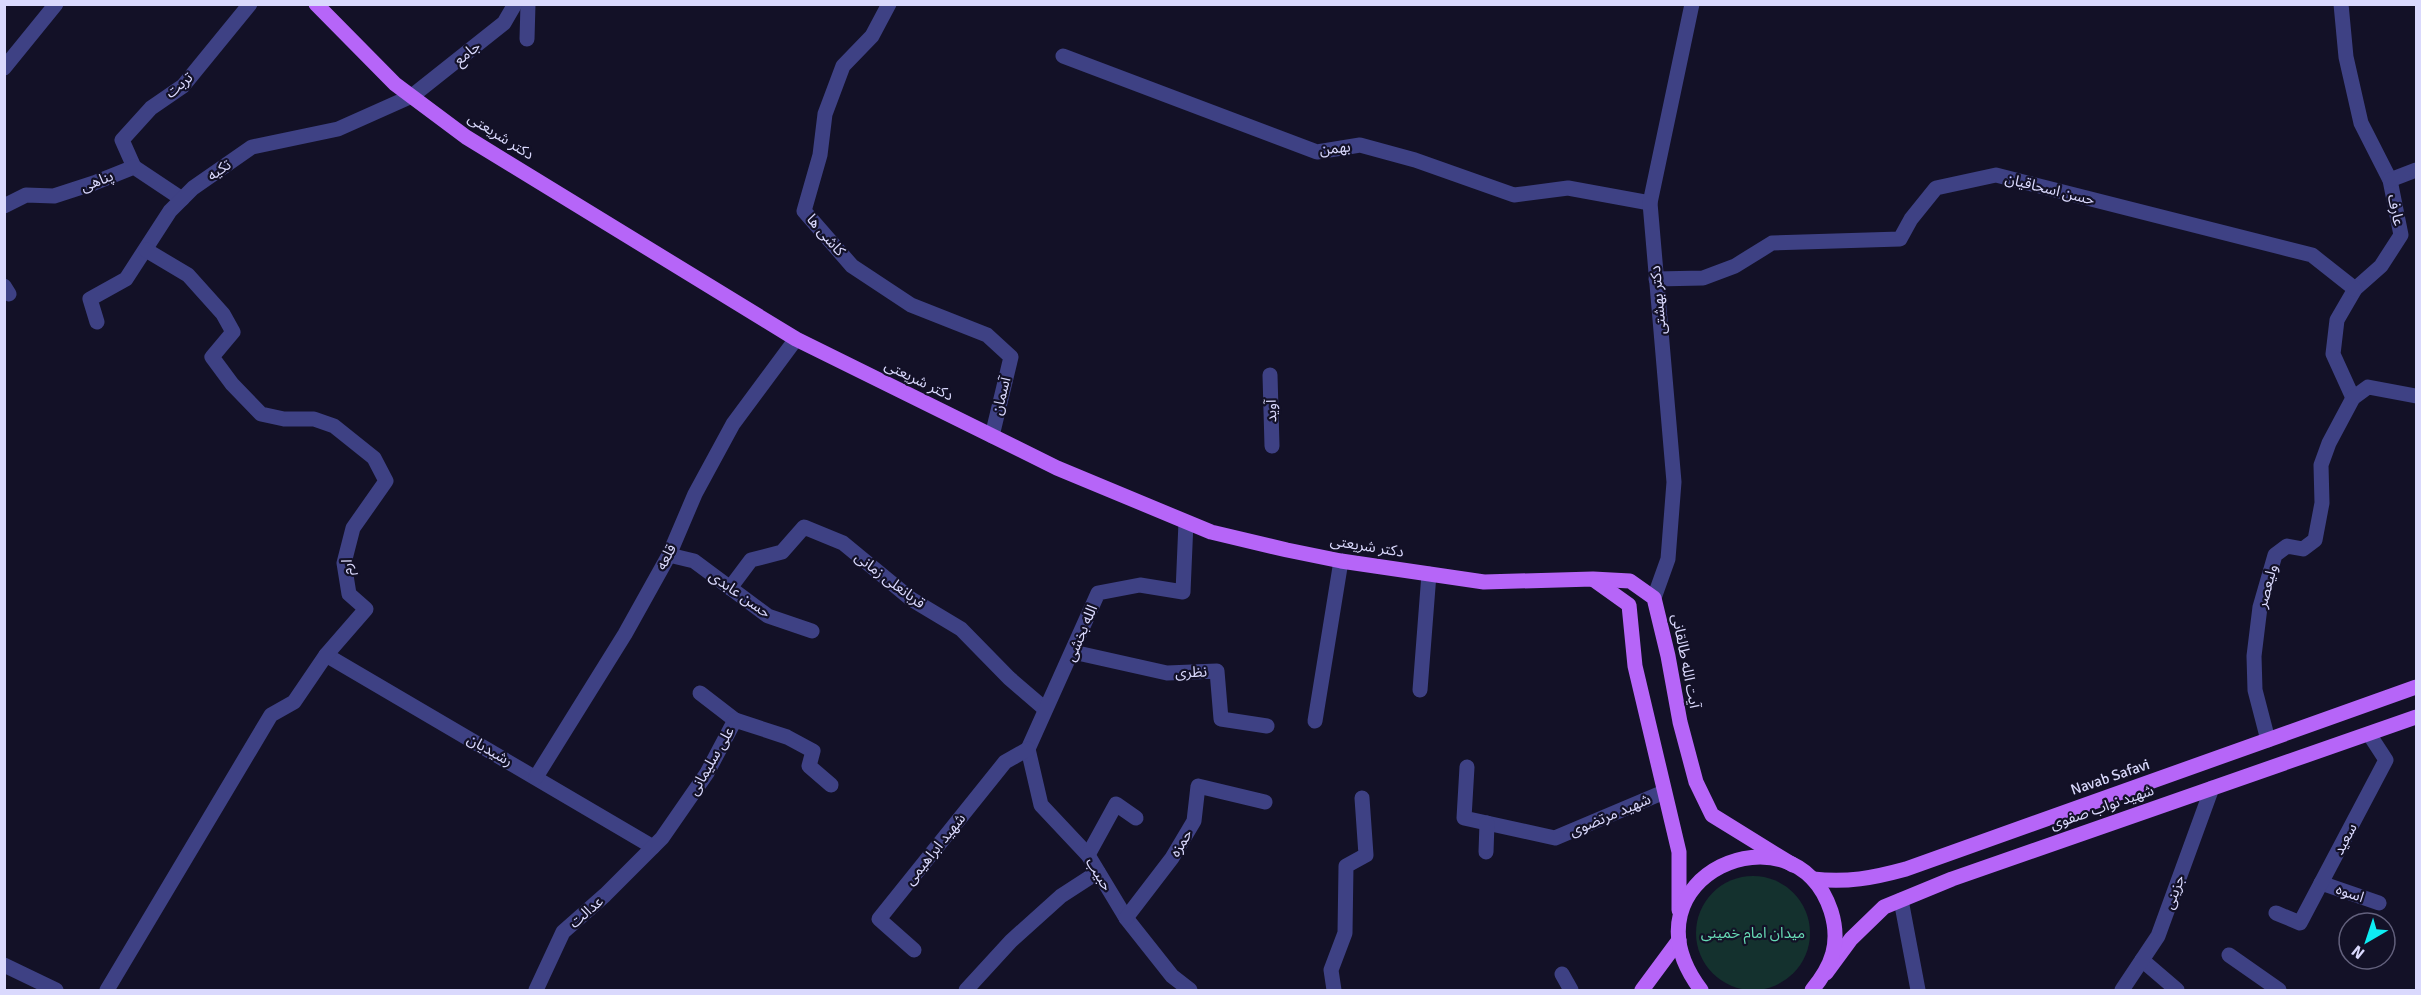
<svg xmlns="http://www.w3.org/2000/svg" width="2421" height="995" viewBox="0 0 2421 995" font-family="Signika,'Noto Sans Arabic',sans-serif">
<rect width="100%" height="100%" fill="#131127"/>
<circle fill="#14312e" cx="1753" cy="933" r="57"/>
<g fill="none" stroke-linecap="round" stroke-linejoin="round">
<g stroke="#3e4184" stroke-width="15">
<polyline points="889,4 872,36 843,66 825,114 820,155 804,211 852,266 911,305 987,335 1011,357 992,436"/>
<polyline points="2341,4 2346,57 2361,123 2390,180 2401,235 2381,266 2355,289 2337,320 2333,354 2353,398"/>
<polyline points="527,39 528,4"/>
<polyline points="1063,56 1317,152 1360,145 1415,160 1514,195 1568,188 1650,203"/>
<polyline points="4,68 56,4"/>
<polyline points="134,167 122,140 151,108 183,86 250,4"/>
<polyline points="2390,180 2416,170"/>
<polyline points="4,206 26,195 54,196 94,183 134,167 182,199"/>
<polyline points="1656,279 1703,278 1735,266 1772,243 1900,239 1911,219 1936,188 1996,175 2312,255 2355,289"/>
<polyline points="4,286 9,294"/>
<polyline points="97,322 90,299 126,279 170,211 193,188 252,147 338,129 412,96 504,23 515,4"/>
<polyline points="1270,375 1272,446"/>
<polyline points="669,555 694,561 768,616 812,631"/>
<polyline points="730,588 751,560 782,552 804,527 843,543 911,599 961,629 1009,678 1045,709"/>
<polyline points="1654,598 1668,559 1674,482 1650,203 1692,4"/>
<polyline points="1073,652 1167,673 1217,671 1221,719 1267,726"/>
<polyline points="326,655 653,847"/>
<polyline points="1420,690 1429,574"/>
<polyline points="700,693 735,720"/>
<polyline points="1315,721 1341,561"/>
<polyline points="2268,740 2255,690 2254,656 2260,607 2275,555 2287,546 2303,549 2315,540 2322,503 2321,465 2329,443 2353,398 2368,387 2416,396"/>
<polyline points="1028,749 1098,593 1140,585 1183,592 1186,522"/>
<polyline points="1028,749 1041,805 1088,855 1126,918 1172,976 1190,990"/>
<polyline points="1467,767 1464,818 1555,838 1664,792"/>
<polyline points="536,777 625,634 669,555 695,494 733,424 796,339"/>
<polyline points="1486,852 1487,823"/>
<polyline points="1088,855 1116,804 1136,818"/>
<polyline points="2321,883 2379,903"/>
<polyline points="1901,900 1918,990"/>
<polyline points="2276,913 2300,923 2386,760 2369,734"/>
<polyline points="1126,918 1172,858 1194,821 1198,786 1265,802"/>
<polyline points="914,950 879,919 1005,762 1028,749"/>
<polyline points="2229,955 2279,990"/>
<polyline points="2142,960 2177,990"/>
<polyline points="4,965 56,990"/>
<polyline points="1562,974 1571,990"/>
<polyline points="107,990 271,715 294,702 326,655 366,609 349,594 344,563 353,528 386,481 374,458 334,426 314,419 284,419 261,414 232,384 212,357 233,332 223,314 188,275 146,250"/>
<polyline points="536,990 563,932 605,895 662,838 707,773 735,720 787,737 813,751 809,766 831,785"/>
<polyline points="966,990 1011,941 1061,896 1098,872"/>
<polyline points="1334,990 1331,970 1345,933 1346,866 1366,855 1362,798"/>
<polyline points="2122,990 2158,936 2212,788"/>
</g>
<g stroke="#b665f8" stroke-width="15">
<polyline points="316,4 395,84 466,137 796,339 1057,468 1211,532 1287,550 1341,561 1484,582 1593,579 1630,581 1654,598 1668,656 1680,722 1696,782 1712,815 1793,865"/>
<polyline points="1594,580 1629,605 1635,666 1679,852 1679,910"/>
<path d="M 1813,879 C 1847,883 1873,878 1906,869 L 2416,687"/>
<polyline points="1826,973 1851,939 1884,907 1952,879 2416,717"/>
<polyline points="1642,990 1679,940"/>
<path d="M 1701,990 C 1616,877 1795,800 1831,911 C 1841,943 1832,966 1812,990"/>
</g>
</g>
<g text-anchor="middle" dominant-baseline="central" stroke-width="4.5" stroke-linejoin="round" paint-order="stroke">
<g font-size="15" fill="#dad9fd" stroke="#131127">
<text transform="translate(467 53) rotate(-38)">جامع</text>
<text transform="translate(179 85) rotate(-41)">تربت</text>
<text transform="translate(501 136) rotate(32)">دکتر شریعتی</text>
<text transform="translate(1335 148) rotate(-6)">بهمن</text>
<text transform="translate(219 170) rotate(-35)">تکیه</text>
<text transform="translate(97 181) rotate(-21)">پناهی</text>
<text transform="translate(2050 189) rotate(14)">حسن اسحاقیان</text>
<text transform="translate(2396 210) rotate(78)">عارف</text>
<text transform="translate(826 235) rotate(49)">کاشی ها</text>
<text transform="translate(1658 300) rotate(-95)">دکتر بهشتی</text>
<text transform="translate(919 380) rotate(26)">دکتر شریعتی</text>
<text transform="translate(1001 396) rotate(-76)">آسمان</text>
<text transform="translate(1271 411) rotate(-91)">آوید</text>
<text transform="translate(1367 546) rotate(9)">دکتر شریعتی</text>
<text transform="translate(666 557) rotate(-63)">قلعه</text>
<text transform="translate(347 567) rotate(-90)">ارم</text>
<text transform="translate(890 580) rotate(37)">قربانعلی زمانی</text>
<text transform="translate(2267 586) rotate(-75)">ولیعصر</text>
<text transform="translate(740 594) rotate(35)">حسن عابدی</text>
<text transform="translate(1081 633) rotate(-67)">الله بخشی</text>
<text transform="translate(1686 661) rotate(79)">آیت الله طالقانی</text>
<text transform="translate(1191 672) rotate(-2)">نظری</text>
<text transform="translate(490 750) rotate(30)">رشیدیان</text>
<text transform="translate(711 761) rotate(-60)">علی سلیمانی</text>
<text transform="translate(2110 777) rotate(-19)">Navab Safavi</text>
<text transform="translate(2102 807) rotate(-19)">شهید نواب صفوی</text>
<text transform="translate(1610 815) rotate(-23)">شهید مرتضوی</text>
<text transform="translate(2345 839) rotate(-62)">سعید</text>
<text transform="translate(1181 843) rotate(-59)">حمزه</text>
<text transform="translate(935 849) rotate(-51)">شهید ابراهیمی</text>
<text transform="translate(1099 874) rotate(58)">حبیب</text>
<text transform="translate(2174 892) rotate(-70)">جزینی</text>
<text transform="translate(2350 893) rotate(19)">اسوه</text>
<text transform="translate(586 912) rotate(-41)">عدالت</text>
</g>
<g font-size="15" fill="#67dbb5" stroke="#131127">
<text x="1753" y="933">میدان امام خمینی</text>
</g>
</g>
<rect width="2421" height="995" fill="none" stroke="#dad9fd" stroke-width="12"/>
<g transform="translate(2367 941) rotate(219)"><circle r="28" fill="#131127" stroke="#63617d" stroke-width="1.5"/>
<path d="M0-4.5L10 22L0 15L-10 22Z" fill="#0eedf3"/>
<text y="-9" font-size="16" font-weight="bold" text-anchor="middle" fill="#dad9fd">N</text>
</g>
</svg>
